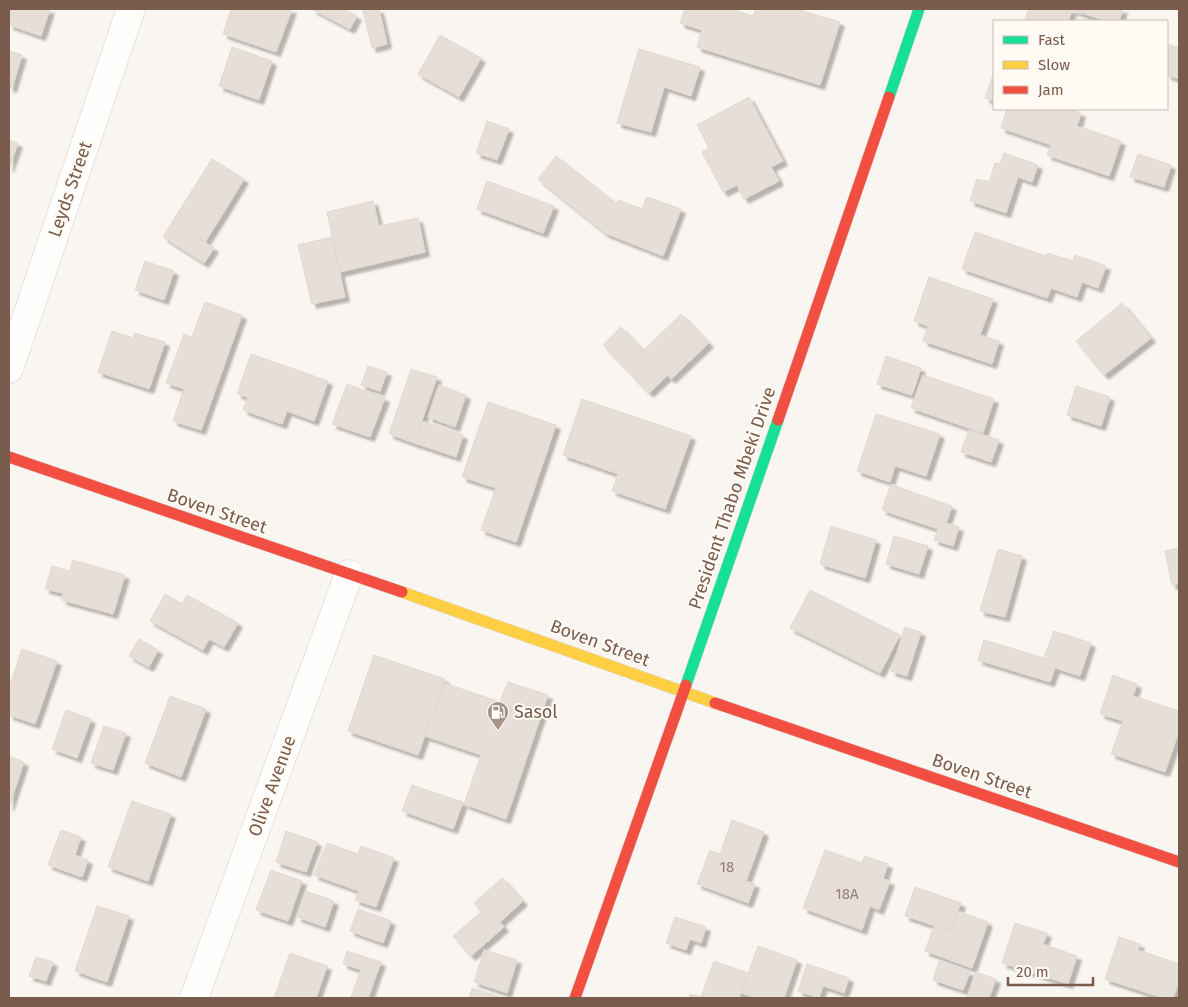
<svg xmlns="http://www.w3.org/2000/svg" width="1188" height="1007" viewBox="0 0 1188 1007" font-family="'Fira Sans',sans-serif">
<defs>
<filter id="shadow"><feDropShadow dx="4.5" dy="4.5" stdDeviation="1" flood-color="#0004"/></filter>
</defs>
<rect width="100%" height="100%" fill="#f9f5f0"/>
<g fill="#e6ded7" stroke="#e2d8d2" filter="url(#shadow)">
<polygon points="9,9 50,9 41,36 9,25"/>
<polygon points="231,9 292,9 276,52 223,34"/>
<polygon points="312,9 343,9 357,16 350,29"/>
<polygon points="370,9 379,9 387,44 372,48 363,10"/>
<polygon points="685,9 731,9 753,16 756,9 796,9 840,22 820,85 697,47 702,30 680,23"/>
<polygon points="1029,9 1123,9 1119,21 1107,21 1072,10 1068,21 1024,21"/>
<polygon points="440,35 481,58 459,97 418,74"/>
<polygon points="1167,44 1179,48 1179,79 1167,75"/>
<polygon points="232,47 272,61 259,100 219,86"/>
<polygon points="639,49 700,67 691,96 664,87 651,132 617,123"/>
<polygon points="9,51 22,55 12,88 9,87"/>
<polygon points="994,72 994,101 985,98"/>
<polygon points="749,97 783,161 771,167 779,181 744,199 737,185 723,192 702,152 709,148 697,125"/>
<polygon points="1007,109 1070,109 1081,113 1077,126 1121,141 1109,176 1047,155 1051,145 1001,128"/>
<polygon points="487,121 509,129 497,160 476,153"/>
<polygon points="9,140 18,143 9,168"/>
<polygon points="1004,153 1038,165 1032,182 1018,177 1006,213 970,201 977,179 989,182 995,163 1000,164"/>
<polygon points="1138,154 1171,165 1164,187 1130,177"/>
<polygon points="556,156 617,204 618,200 642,209 647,197 681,209 663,256 605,233 538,179"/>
<polygon points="212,159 244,179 224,212 191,192"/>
<polygon points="487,181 554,206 543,233 477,209"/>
<polygon points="191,192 224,212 205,242 172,222"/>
<polygon points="373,201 379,226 418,218 425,252 340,272 327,212"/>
<polygon points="172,222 214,248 204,263 163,237"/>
<polygon points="975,232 1046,256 1048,253 1073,261 1075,255 1106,266 1098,288 1082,282 1077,297 1051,288 1047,298 962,269"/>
<polygon points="332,237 345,297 312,304 298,245"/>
<polygon points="145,261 174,271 164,300 135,290"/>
<polygon points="929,277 993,299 980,335 999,341 992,364 923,341 928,326 914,321"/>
<polygon points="205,302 242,315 201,430 173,421 184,389 166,383 184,334 192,337"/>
<polygon points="1122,303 1151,338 1104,375 1076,341"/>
<polygon points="681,314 709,343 671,379 644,350"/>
<polygon points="621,327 667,376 649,393 603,345"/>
<polygon points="112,331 133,338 135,333 165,342 149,389 98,372"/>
<polygon points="251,354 328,381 314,421 287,411 282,424 243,410 248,397 237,394"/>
<polygon points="886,356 921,368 912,395 877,384"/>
<polygon points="368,366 387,372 380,391 361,385"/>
<polygon points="411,369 437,377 414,443 389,434"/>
<polygon points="923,375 994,399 983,433 911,408"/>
<polygon points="347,384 385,398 370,437 332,424"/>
<polygon points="439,385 466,395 455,427 428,417"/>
<polygon points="1076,386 1110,397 1101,426 1067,415"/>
<polygon points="582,399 691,436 665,509 612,491 618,474 563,455"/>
<polygon points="488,402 556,425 516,542 481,530 496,488 462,477"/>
<polygon points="876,414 940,434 926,476 895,466 890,482 857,471"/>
<polygon points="422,421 463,435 456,457 414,443"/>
<polygon points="969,430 999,440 991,462 961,452"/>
<polygon points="891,484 917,494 908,519 882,510"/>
<polygon points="917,494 952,506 946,523 959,527 953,546 934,540 938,529 908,519"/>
<polygon points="831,526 876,540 865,578 820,564"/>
<polygon points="894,536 928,546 919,574 886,564"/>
<polygon points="1179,548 1179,583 1172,585 1165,551"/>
<polygon points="998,549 1022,556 1005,617 980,611"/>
<polygon points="73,560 125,575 113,614 62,600 63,593 45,589 52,566 70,571"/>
<polygon points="810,590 900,635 880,673 790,628"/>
<polygon points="165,594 182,604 187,595 238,623 224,647 209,639 203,650 150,621"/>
<polygon points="905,627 921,632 907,676 891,671"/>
<polygon points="1054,631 1091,643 1080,676 1055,668 1050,682 978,660 984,640 1044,658"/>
<polygon points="139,639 158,650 149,667 129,656"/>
<polygon points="22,649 57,661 35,724 9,715 9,688"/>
<polygon points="374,655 445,679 418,755 348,731"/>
<polygon points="1113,675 1137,684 1133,696 1179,711 1179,731 1165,772 1111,754 1123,721 1100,714"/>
<polygon points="508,682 548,695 506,819 464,804 481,755 425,736 444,683 500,702"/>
<polygon points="170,696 206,709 181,777 145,763"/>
<polygon points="66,710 91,719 77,758 52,749"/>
<polygon points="104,726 126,733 113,770 91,763"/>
<polygon points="9,756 24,762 9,807"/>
<polygon points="412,785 463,802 453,829 402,811"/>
<polygon points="132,801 171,814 148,881 108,867"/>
<polygon points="732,820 764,832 746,881 755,884 748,903 697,884 710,850 720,854"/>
<polygon points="61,830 81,837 75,855 88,860 82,877 48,865"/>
<polygon points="286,831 317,842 306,872 276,862"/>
<polygon points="327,843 358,854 361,846 394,858 376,907 355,900 359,891 314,875"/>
<polygon points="825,850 862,863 865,856 888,864 883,879 890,881 879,910 870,906 862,930 803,908"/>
<polygon points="271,870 302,881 288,921 256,910"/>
<polygon points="502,878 523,901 500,922 504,927 471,956 453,936 481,912 474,903"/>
<polygon points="915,887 961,903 950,931 905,916"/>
<polygon points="306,891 334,901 325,927 297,917"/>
<polygon points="97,906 129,916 107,982 75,971"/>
<polygon points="358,909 391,921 383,943 350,931"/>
<polygon points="958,911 988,922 972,968 925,951 934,926 950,932"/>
<polygon points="675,917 706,927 701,943 690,939 686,950 666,943"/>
<polygon points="1015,923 1047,933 1043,944 1077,956 1068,984 1002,963"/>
<polygon points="1119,937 1140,944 1138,950 1179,964 1179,981 1173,998 1163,998 1105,979"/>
<polygon points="758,946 797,960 784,998 756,998 741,993"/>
<polygon points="484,950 517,960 507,993 474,982"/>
<polygon points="347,951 381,962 368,998 351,997 361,970 343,964"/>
<polygon points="290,953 327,966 316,998 274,998"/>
<polygon points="36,957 53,962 46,981 29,976"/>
<polygon points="714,961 748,973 739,998 689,998 690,994 701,997"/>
<polygon points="939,961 970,972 963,990 933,980"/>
<polygon points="807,964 849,978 844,993 823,986 819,998 798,991"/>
<polygon points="976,972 996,979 989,998 967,998"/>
<polygon points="472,988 503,998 469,998"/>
</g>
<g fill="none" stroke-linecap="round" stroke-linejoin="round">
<g stroke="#d7d1cb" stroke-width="29">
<g id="street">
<polyline points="9,369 131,9"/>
<polyline points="194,998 349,574"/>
</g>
</g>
<g stroke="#d9d2cb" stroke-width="12">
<g id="fast">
<polyline points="889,97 919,9"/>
<polyline points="686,685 778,420"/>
</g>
</g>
<g stroke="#d9d2cb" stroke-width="12">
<polyline id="slow" points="402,592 715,703"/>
</g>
<g stroke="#d9d2cb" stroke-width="12">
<g id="jam">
<polyline points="778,420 889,97"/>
<polyline points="9,457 402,592"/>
<polyline points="715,703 1179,862"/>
<polyline points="575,998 686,685"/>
</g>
</g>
<use href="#street" stroke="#fefefd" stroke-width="28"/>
<use href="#fast" stroke="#16e098" stroke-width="11"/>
<use href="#slow" stroke="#ffcf43" stroke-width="11"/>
<use href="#jam" stroke="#f24e42" stroke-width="11"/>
</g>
<defs>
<g id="fuel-pin" transform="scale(1.125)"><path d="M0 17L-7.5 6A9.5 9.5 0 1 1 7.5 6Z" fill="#a69286" stroke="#fffaf3"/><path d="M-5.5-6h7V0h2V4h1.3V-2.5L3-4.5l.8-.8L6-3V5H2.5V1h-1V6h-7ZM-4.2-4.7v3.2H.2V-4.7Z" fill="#fff"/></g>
</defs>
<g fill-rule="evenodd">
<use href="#fuel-pin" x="498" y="712"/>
</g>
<g text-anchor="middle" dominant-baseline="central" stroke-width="4" stroke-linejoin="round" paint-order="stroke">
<g font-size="15" fill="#977e72">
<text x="727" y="867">18</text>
<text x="847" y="894">18A</text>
</g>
<g font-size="18" fill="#7a5c4d" stroke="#fffaf3">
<text transform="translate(70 189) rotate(-71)">Leyds Street</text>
<text transform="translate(732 498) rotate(-71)">President Thabo Mbeki Drive</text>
<text transform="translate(217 511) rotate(19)">Boven Street</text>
<text transform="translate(600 643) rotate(20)">Boven Street</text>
<text transform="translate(982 776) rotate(19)">Boven Street</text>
<text transform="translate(272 786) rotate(-70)">Olive Avenue</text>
</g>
<g font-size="18" fill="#7a5c4d" stroke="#fffaf3" text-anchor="start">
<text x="514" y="712">Sasol</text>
</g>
</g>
<rect width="1188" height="1007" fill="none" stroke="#7a5c4d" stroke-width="20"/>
<rect x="993" y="20" width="175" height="90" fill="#fffaf3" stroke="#cabbb1"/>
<rect x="1003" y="36" width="25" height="8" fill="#16e098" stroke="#cabbb1"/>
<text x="1038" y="45" font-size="15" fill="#7a5c4d">Fast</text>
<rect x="1003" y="61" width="25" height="8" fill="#ffcf43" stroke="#cabbb1"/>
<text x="1038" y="70" font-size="15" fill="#7a5c4d">Slow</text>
<rect x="1003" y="86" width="25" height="8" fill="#f24e42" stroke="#cabbb1"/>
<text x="1038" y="95" font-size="15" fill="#7a5c4d">Jam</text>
<path d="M1008 977v8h85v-8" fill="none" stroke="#7a5c4d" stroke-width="2.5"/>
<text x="1016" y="977" font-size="15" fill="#7a5c4d" stroke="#fffaf3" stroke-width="4" paint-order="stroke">20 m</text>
</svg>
